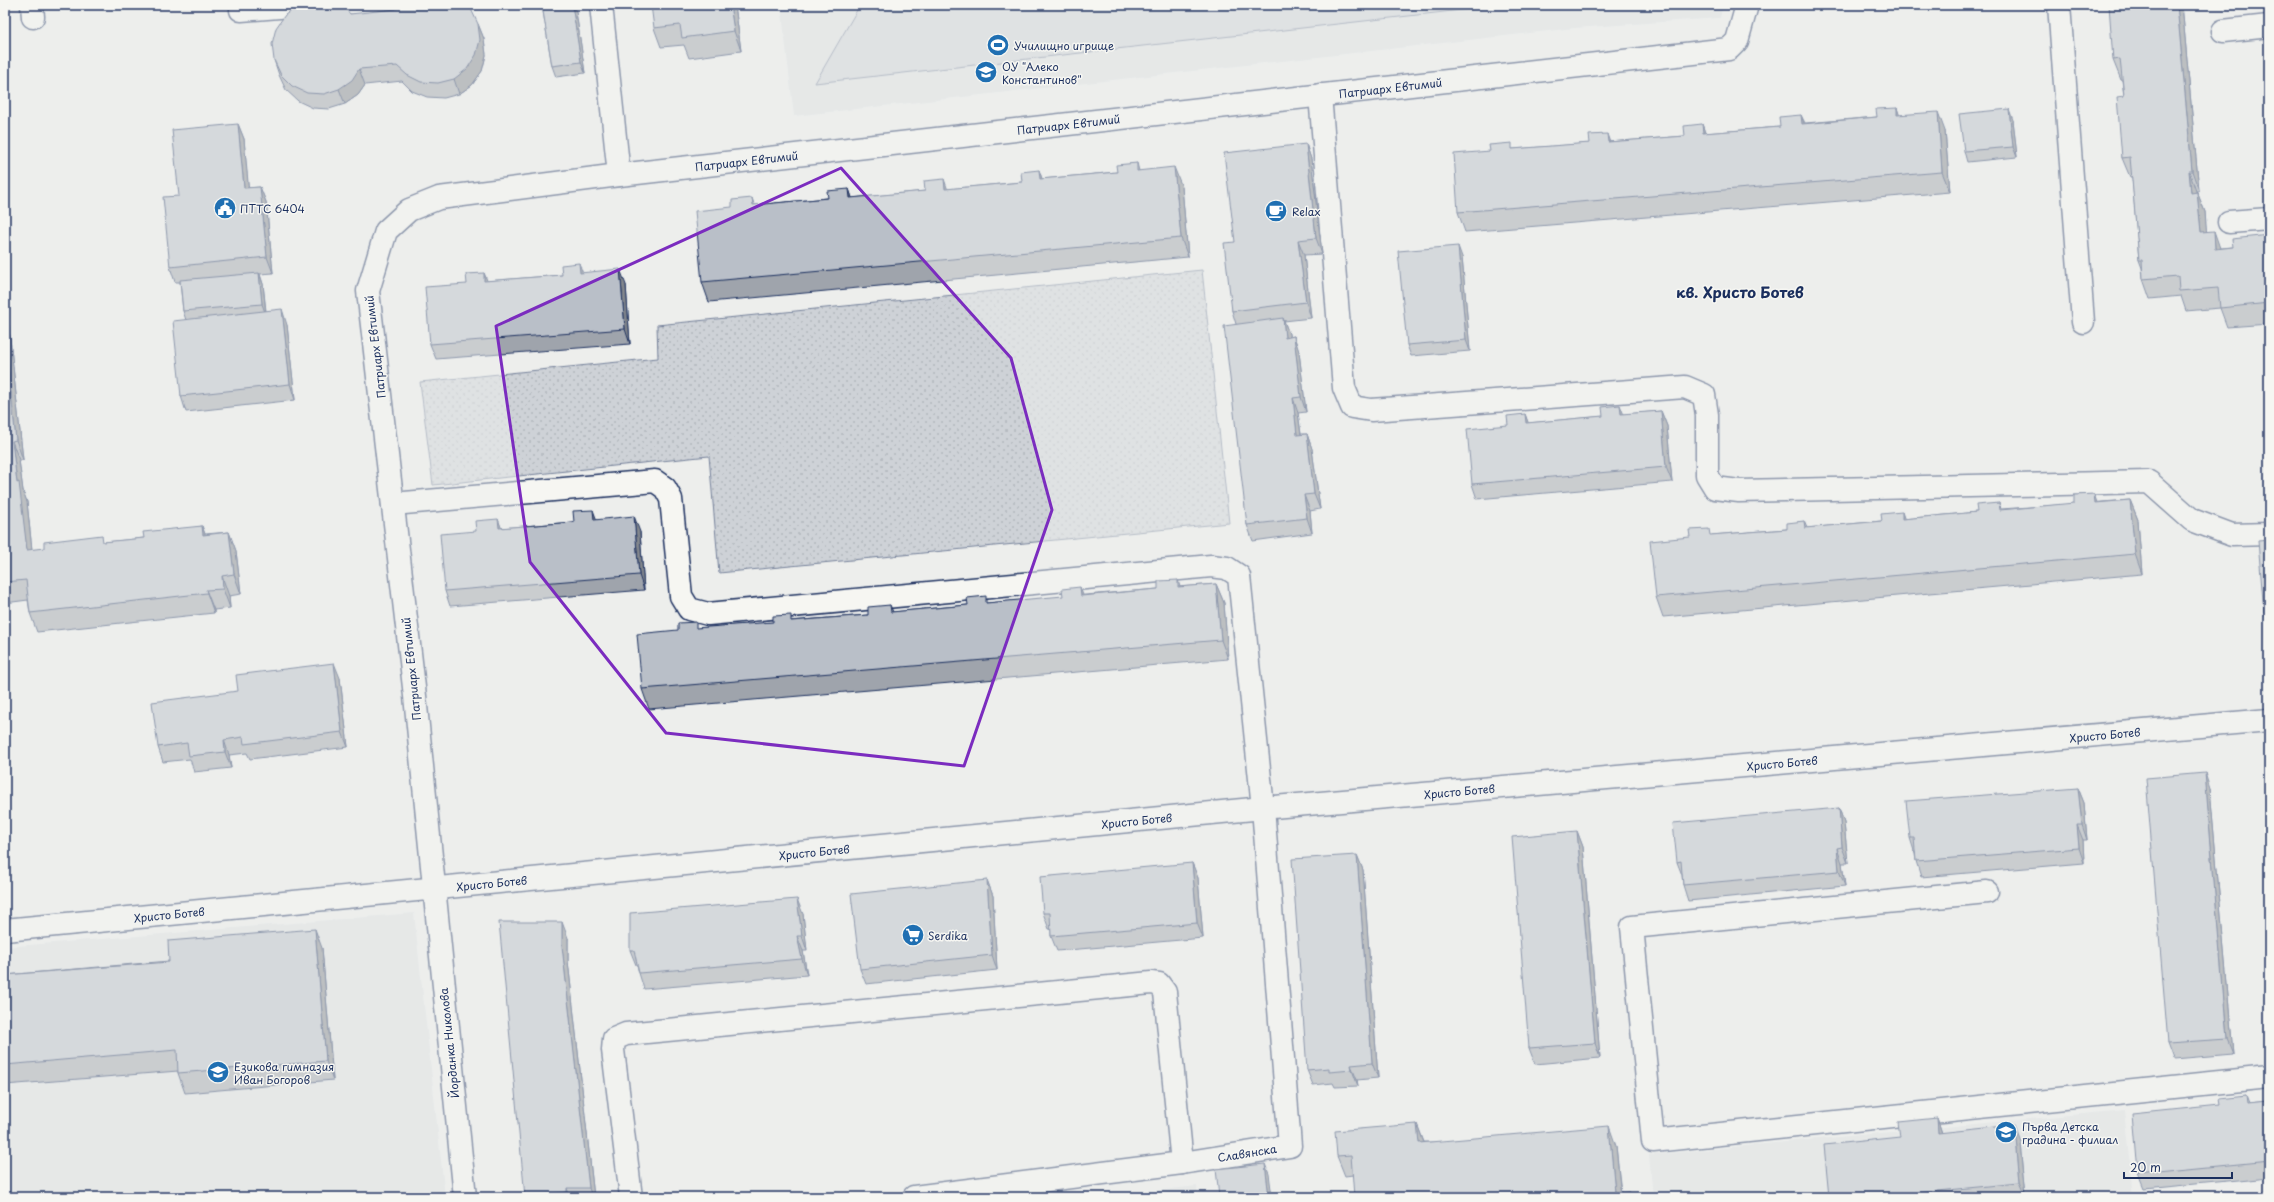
<svg xmlns="http://www.w3.org/2000/svg" width="2274" height="1202" viewBox="0 0 2274 1202" font-family="'Playpen Sans',sans-serif">
<defs>
<pattern id="park-dots" width="8" height="8" patternUnits="userSpaceOnUse"><rect width="8" height="8" fill="#ced2d7"/><path d="M2 2h.1M6 6h.1" fill="none" stroke="#b0b5bb" stroke-width="1.8" stroke-linecap="round"/></pattern>
</defs>
<rect width="100%" height="100%" fill="#edeeec"/>
<filter id="ink" filterUnits="userSpaceOnUse"><feTurbulence type="fractalNoise" baseFrequency=".025" numOctaves="2"/><feDisplacementMap in="SourceGraphic" scale="8" xChannelSelector="R" yChannelSelector="G"/><feConvolveMatrix kernelMatrix="1 2 1 2 8 2 1 2 1" color-interpolation-filters="sRGB"/></filter>
<g filter="url(#ink)">
<g fill="#dde0e1">
<polygon points="781,5 1723,5 1720,18 1575,28 794,116"/>
<polygon points="414,913 445,1197 5,1197 5,947"/>
<polygon points="2124,1110 2133,1197 1653,1197 1649,1155"/>
<polygon points="1197,1186 1198,1197 1103,1197"/>
</g>
<polygon fill="#ced2d7" stroke="#74809a" points="860,5 1506,5 815,83"/>
<polygon fill="url(#park-dots)" stroke="#74809a" points="1202,270 1229,523 719,573 709,456 433,485 420,382 658,358 657,325"/>
<g fill="none" stroke-linecap="round" stroke-linejoin="round">
<g stroke="#1b2f5e" stroke-width="25">
<g id="minor">
<polyline points="32,5 33,17"/>
<polyline points="601,5 619,175"/>
<polyline points="2059,5 2083,322"/>
<polyline points="241,10 304,5"/>
<polyline points="2223,31 2269,26"/>
<polyline points="1320,95 1344,388 1352,407 1371,410 1685,387 1704,395 1707,415 1707,475 1715,488 1739,491 2149,482 2192,520 2232,535 2269,534"/>
<polyline points="2229,222 2269,219"/>
<polyline points="393,504 655,481 665,488 671,499 681,596 689,609 708,614 1211,566 1227,568 1239,576 1263,808 1290,1146 1182,1163 914,1197"/>
<polyline points="1987,892 1632,927 1653,1141 2269,1077"/>
<path id="s1" d="M 5,930 L 1263,808 L 2269,720"/>
<path id="s2" d="M 465,1197 L 415,696 L 368,291 L 386,231 L 409,210 L 439,198 L 619,175 L 1729,49 L 1737,41 L 1747,5"/>
<polyline points="631,1197 613,1050 614,1039 626,1034 1151,983 1159,984 1165,992 1182,1163"/>
</g>
</g>
<use href="#minor" stroke="#f6f6f2" stroke-width="22"/>
</g>
<g fill="#9fa4ac" stroke="#1b2f5e">
<polygon points="542,5 575,5 585,73 556,77 552,66"/>
<polygon points="735,5 741,51 689,58 684,45 661,47 654,28"/>
<polygon points="2182,5 2199,191 2196,191 2196,192 2197,192 2205,212 2206,232 2220,248 2233,247 2269,235 2269,324 2227,327 2220,308 2186,311 2181,296 2150,299 2143,279 2142,268 2139,260 2132,177 2130,177 2122,158 2124,96 2122,80 2121,80 2113,60"/>
<polygon points="350,14 478,24 484,39 486,55 482,71 472,85 459,94 444,98 427,97 412,91 402,81 365,85 358,95 345,104 329,109 313,108 298,101 286,90 279,75 274,60"/>
<polygon points="1897,108 1899,115 1945,131 1950,192 1465,232 1458,212 1490,151 1514,149 1610,142 1685,136 1702,124 1705,133 1780,127 1801,115 1805,123 1877,117"/>
<polygon points="2013,120 2017,157 1967,162 1964,151"/>
<polygon points="238,124 244,139 248,188 260,187 266,202 273,273 260,274 263,284 266,311 287,325 295,400 186,412 181,396 186,320 183,311 180,282 175,282 170,267 179,196"/>
<polygon points="1306,144 1311,159 1322,254 1304,255 1311,318 1284,321 1289,334 1289,337 1294,336 1299,352 1306,412 1298,413 1301,434 1307,434 1312,449 1320,509 1310,511 1312,533 1253,541 1247,525 1236,324 1232,311 1235,242"/>
<polygon points="1137,163 1139,171 1182,187 1188,257 709,302 702,282 755,205 828,198 849,189 852,198 1022,182 1039,170 1042,179 1117,172"/>
<polygon points="1462,257 1470,351 1411,356 1407,345"/>
<polygon points="484,273 487,281 562,275 582,273 626,285 630,344 436,359 430,344 467,284"/>
<polygon points="5,299 6,301 23,460 19,460 23,491 27,502 32,550 144,538 202,526 205,534 229,532 236,551 241,594 229,596 230,608 214,610 214,613 37,632 30,613 28,600 5,603"/>
<polygon points="1661,411 1667,426 1672,482 1477,499 1472,484 1525,414 1528,423"/>
<polygon points="2130,500 2138,520 2142,574 1663,617 1656,597 1712,535 1787,529 1804,521 1807,528 1977,512 1999,503 2001,509"/>
<polygon points="498,519 501,528 597,520 640,532 644,590 450,606 445,591"/>
<polygon points="2269,540 2269,627 2264,613"/>
<polygon points="1178,580 1180,587 1216,584 1224,603 1228,659 649,709 642,689 698,628 868,615 890,605 893,612 968,605 988,603 1158,589"/>
<polygon points="340,678 348,747 250,759 247,753 229,755 231,768 194,772 190,759 163,762 158,747"/>
<polygon points="2078,788 2084,803 2087,840 2083,840 2084,863 1921,877 1916,861 1915,854 1910,838"/>
<polygon points="2210,789 2233,1054 2174,1059 2168,1043"/>
<polygon points="1839,808 1844,823 1848,863 1842,863 1845,886 1688,901 1683,885 1682,875 1677,862"/>
<polygon points="1577,831 1583,847 1600,1058 1535,1064 1529,1048"/>
<polygon points="1357,855 1363,870 1378,1078 1357,1080 1358,1086 1335,1087 1333,1083 1313,1085 1307,1070"/>
<polygon points="1192,863 1198,878 1203,938 1057,951 1051,936 1051,929 1049,929 1043,913"/>
<polygon points="987,880 993,896 997,970 866,984 860,969"/>
<polygon points="803,914 807,951 803,951 807,975 644,989 639,973 637,965 636,965 630,950"/>
<polygon points="568,938 568,961 594,1197 526,1197"/>
<polygon points="322,948 333,1080 185,1093 178,1073 178,1071 5,1085 5,975"/>
<polygon points="2245,1095 2248,1103 2269,1101 2269,1177 2143,1189 2137,1174 2219,1104"/>
<polygon points="1937,1118 1942,1133 2020,1141 2025,1197 1829,1197 1900,1137"/>
<polygon points="1417,1124 1424,1142 1616,1146 1621,1193 1631,1197 1353,1175 1345,1176 1337,1156"/>
</g>
<g fill="#82868c" stroke="#1b2f5e">
<polygon points="572,5 575,5 585,73 581,62"/>
<polygon points="730,5 735,5 741,51 734,31"/>
<polygon points="2177,5 2182,5 2199,191 2192,171"/>
<polygon points="478,24 484,39 486,55 482,71 472,85 459,94 454,79"/>
<polygon points="359,69 365,85 358,95 345,104 339,89"/>
<polygon points="1897,108 1904,128 1897,115"/>
<polygon points="2009,109 2013,120 2017,157 2013,147"/>
<polygon points="1938,112 1945,131 1950,192 1942,172"/>
<polygon points="1801,115 1808,134 1802,124"/>
<polygon points="238,124 244,139 250,204 244,188"/>
<polygon points="1702,124 1709,144 1703,133"/>
<polygon points="1607,134 1614,154 1608,142"/>
<polygon points="1306,144 1311,159 1322,254 1316,238"/>
<polygon points="1174,167 1182,187 1188,257 1181,238"/>
<polygon points="1039,170 1046,190 1040,179"/>
<polygon points="2189,171 2196,191 2198,212 2191,193"/>
<polygon points="944,179 951,199 945,189"/>
<polygon points="260,187 266,202 273,273 267,257"/>
<polygon points="849,189 856,209 850,198"/>
<polygon points="2197,192 2205,212 2208,252 2201,232"/>
<polygon points="752,198 759,218 753,205"/>
<polygon points="2214,231 2221,251 2215,249"/>
<polygon points="1298,240 1304,255 1311,318 1306,302"/>
<polygon points="1458,246 1462,257 1470,351 1466,340"/>
<polygon points="579,263 585,279 580,273"/>
<polygon points="620,269 626,285 630,344 625,329"/>
<polygon points="259,273 263,284 266,315 262,304"/>
<polygon points="484,273 490,288 484,281"/>
<polygon points="5,299 6,301 23,460 16,440 5,338"/>
<polygon points="282,309 287,325 295,400 290,384"/>
<polygon points="1283,318 1289,334 1291,353 1285,338"/>
<polygon points="1294,336 1299,352 1306,412 1301,397"/>
<polygon points="1293,398 1298,413 1303,450 1297,435"/>
<polygon points="1620,405 1626,420 1621,414"/>
<polygon points="1661,411 1667,426 1672,482 1666,467"/>
<polygon points="1525,414 1531,430 1526,423"/>
<polygon points="1307,434 1312,449 1320,509 1314,494"/>
<polygon points="12,441 19,460 23,491 27,502 34,570 27,550 17,483"/>
<polygon points="2094,494 2101,514 2095,503"/>
<polygon points="1304,495 1310,511 1312,533 1307,518"/>
<polygon points="2130,500 2138,520 2142,574 2135,554"/>
<polygon points="593,510 599,526 594,520"/>
<polygon points="1902,512 1909,532 1902,519"/>
<polygon points="634,516 640,532 644,590 639,575"/>
<polygon points="498,519 504,535 499,528"/>
<polygon points="202,526 209,545 203,535"/>
<polygon points="229,532 236,551 241,594 234,574"/>
<polygon points="222,576 229,596 230,608 223,589"/>
<polygon points="1216,584 1224,603 1228,659 1221,640"/>
<polygon points="1080,587 1087,606 1081,596"/>
<polygon points="206,590 214,610 214,613 207,593"/>
<polygon points="334,663 340,678 348,747 342,732"/>
<polygon points="224,740 229,755 231,768 225,752"/>
<polygon points="2205,773 2210,789 2233,1054 2227,1039"/>
<polygon points="2078,788 2084,803 2087,840 2082,825"/>
<polygon points="1839,808 1844,823 1848,863 1842,847"/>
<polygon points="2077,825 2083,840 2084,863 2079,848"/>
<polygon points="1577,831 1583,847 1600,1058 1595,1043"/>
<polygon points="1837,848 1842,863 1845,886 1839,871"/>
<polygon points="1357,855 1363,870 1378,1078 1372,1063"/>
<polygon points="1192,863 1198,878 1203,938 1197,923"/>
<polygon points="987,880 993,896 997,970 992,955"/>
<polygon points="797,899 803,914 807,951 802,936"/>
<polygon points="562,922 568,938 568,961 594,1197 592,1197 589,1188 562,946"/>
<polygon points="315,929 322,948 333,1080 326,1061"/>
<polygon points="797,936 803,951 807,975 802,959"/>
<polygon points="1351,1065 1357,1080 1358,1086 1352,1070"/>
<polygon points="1937,1118 1942,1134 1938,1133"/>
<polygon points="1417,1124 1424,1143 1419,1143"/>
<polygon points="2014,1125 2020,1141 2025,1197 2019,1183"/>
<polygon points="1609,1126 1616,1146 1621,1197 1615,1193"/>
<polygon points="1265,1164 1269,1174 1272,1197 1269,1197"/>
<polygon points="567,1188 570,1197 568,1197 567,1192"/>
</g>
<g fill="#b9bfc8" stroke="#1b2f5e">
<polygon points="299,5 338,5 345,8 350,14 396,9 400,5 467,5 471,9 478,24 480,40 476,55 467,69 454,79 438,83 421,82 407,75 397,66 359,69 352,80 339,89 324,94 307,93 292,86 281,75 274,60 272,44 276,28 285,15"/>
<polygon points="542,5 572,5 581,62 552,66"/>
<polygon points="651,5 730,5 734,31 682,38 680,25 654,28"/>
<polygon points="2109,5 2177,5 2192,171 2189,171 2191,193 2197,192 2201,232 2214,231 2215,249 2233,247 2232,239 2269,235 2269,303 2220,308 2218,288 2179,291 2178,276 2143,279 2142,260 2139,260 2130,157 2122,158 2117,97 2124,96 2120,59 2113,60"/>
<polygon points="1897,108 1897,115 1938,112 1942,172 1458,212 1454,154 1490,151 1489,145 1512,143 1512,149 1590,143 1589,135 1607,134 1608,142 1685,136 1684,126 1702,124 1703,133 1780,127 1779,117 1801,115 1802,124 1877,117 1876,109"/>
<polygon points="2009,109 2013,147 1964,151 1959,114"/>
<polygon points="238,124 244,188 260,187 267,257 170,267 163,197 179,196 172,130"/>
<polygon points="1306,144 1316,238 1298,240 1306,302 1232,311 1224,243 1235,242 1224,153"/>
<polygon points="1137,163 1137,171 1174,167 1181,238 702,282 695,211 732,207 732,200 752,198 753,205 828,198 827,191 849,189 850,198 925,191 924,181 944,179 945,189 1022,182 1021,172 1039,170 1040,179 1117,172 1116,165"/>
<polygon points="1458,246 1466,340 1407,345 1398,251"/>
<polygon points="579,263 580,273 620,269 625,329 430,344 425,287 467,284 466,274 484,273 484,281 562,275 561,265"/>
<polygon points="259,273 262,304 183,311 180,280"/>
<polygon points="282,309 290,384 181,396 173,321"/>
<polygon points="1283,318 1285,338 1294,336 1301,397 1293,398 1297,435 1307,434 1314,494 1304,495 1307,518 1247,525 1224,326"/>
<polygon points="5,338 16,440 12,441 17,483 19,482 27,550 44,548 44,542 102,535 103,542 144,538 143,532 202,526 203,535 229,532 234,574 222,576 223,589 206,590 207,593 30,613 26,580 5,582"/>
<polygon points="1620,405 1621,414 1661,411 1666,467 1472,484 1467,429 1508,425 1507,416 1525,414 1526,423 1603,416 1602,407"/>
<polygon points="2094,494 2095,503 2130,500 2135,554 1656,597 1650,541 1690,537 1689,530 1709,529 1710,535 1787,529 1787,523 1804,521 1805,528 1882,521 1881,514 1902,512 1902,519 1977,512 1976,505 1999,503 2000,510 2074,503 2074,495"/>
<polygon points="593,510 594,520 634,516 639,575 445,591 440,534 476,531 475,521 498,519 499,528 574,522 573,511"/>
<polygon points="2269,540 2269,612 2264,613 2258,541"/>
<polygon points="1178,580 1178,587 1216,584 1221,640 642,689 637,634 678,630 678,623 696,622 696,628 773,622 773,616 791,615 791,621 868,615 868,607 890,605 891,612 968,605 967,598 986,596 986,603 1063,596 1062,589 1080,587 1081,596 1158,589 1158,581"/>
<polygon points="334,663 342,732 244,744 243,737 224,740 225,752 189,756 187,743 158,747 152,702 238,691 236,675"/>
<polygon points="2205,773 2227,1039 2168,1043 2146,778"/>
<polygon points="2078,788 2082,825 2077,825 2079,848 1916,861 1914,838 1910,838 1906,801"/>
<polygon points="1839,808 1842,847 1837,848 1839,871 1683,885 1681,861 1677,862 1673,823"/>
<polygon points="1577,831 1595,1043 1529,1048 1512,837"/>
<polygon points="1357,855 1372,1063 1351,1065 1352,1070 1329,1072 1329,1068 1307,1070 1292,859"/>
<polygon points="1192,863 1197,923 1051,936 1050,913 1043,913 1040,877"/>
<polygon points="987,880 992,955 860,969 851,894"/>
<polygon points="797,899 802,936 797,936 802,959 639,973 634,950 630,950 630,913"/>
<polygon points="499,922 562,922 562,946 589,1188 567,1188 567,1192 525,1197"/>
<polygon points="315,929 326,1061 178,1073 177,1050 5,1065 5,975 169,962 168,941"/>
<polygon points="2245,1095 2246,1103 2269,1101 2269,1161 2137,1174 2132,1113 2219,1104 2218,1098"/>
<polygon points="1937,1118 1938,1133 2014,1125 2019,1183 1875,1197 1829,1197 1824,1145 1900,1137 1898,1122"/>
<polygon points="1417,1124 1419,1143 1609,1126 1615,1193 1629,1192 1630,1197 1354,1197 1351,1155 1337,1156 1335,1131"/>
<polygon points="1265,1164 1269,1197 1219,1197 1216,1169"/>
</g>
</g>
<path d="M0 0H2274V1202H0ZM 841,168 L 1011,358 L 1052,510 L 964,766 L 666,733 L 530,562 L 496,326 Z" fill="#edeeec" fill-opacity=".55" fill-rule="evenodd"/>
<path fill="none" stroke="#7b2cbf" stroke-width="3" stroke-linejoin="round" d="M 841,168 L 1011,358 L 1052,510 L 964,766 L 666,733 L 530,562 L 496,326 Z"/>
<defs>
<g id="stadium-disc" transform="scale(1.15)"><circle r="9.5" fill="#1f6fb2" stroke="#f6f6f2"/><path d="M0-5a6.5 5 0 1 0 0 10a6.5 5 0 1 0 0-10ZM-3.5-1.8h7v3.6h-7Z" fill="#fff"/></g>
<g id="school-disc" transform="scale(1.15)"><circle r="9.5" fill="#1f6fb2" stroke="#f6f6f2"/><path d="M0-5L7-2L0 1L-7-2ZM-4 1L0 2.5L4 1V4Q0 6-4 4Z" fill="#fff"/></g>
<g id="civic-disc" transform="scale(1.15)"><circle r="9.5" fill="#1f6fb2" stroke="#f6f6f2"/><path d="M-.6-6.5H3V-4.5H.6V-3L4-1V1h2V6H-6V1h2V-1L-.6-3ZM-1.2 2.5V6h2.4V2.5Z" fill="#fff"/></g>
<g id="cafe-disc" transform="scale(1.15)"><circle r="9.5" fill="#1f6fb2" stroke="#f6f6f2"/><path d="M-5.5-4.5H6V0H3Q3 3.5 0 3.5H-2.5Q-5.5 3.5-5.5 0ZM3-3.2v2h1.7v-2ZM-6 4.5H4V6H-6Z" fill="#fff"/></g>
<g id="supermarket-disc" transform="scale(1.15)"><circle r="9.5" fill="#1f6fb2" stroke="#f6f6f2"/><path d="M-6-5.5h2.5l.6 2H6L4.5 2H-2.5L-4.4-4H-6ZM-1.5 3.2a1.3 1.3 0 1 0 .1 0ZM3 3.2a1.3 1.3 0 1 0 .1 0Z" fill="#fff"/></g>
</defs>
<g fill-rule="evenodd">
<use href="#stadium-disc" x="998" y="45"/>
<use href="#school-disc" x="986" y="72"/>
<use href="#civic-disc" x="225" y="208"/>
<use href="#cafe-disc" x="1276" y="211"/>
<use href="#supermarket-disc" x="913" y="935"/>
<use href="#school-disc" x="218" y="1072"/>
<use href="#school-disc" x="2006" y="1132"/>
</g>
<g text-anchor="middle" dominant-baseline="central" stroke-width="3" stroke-linejoin="round" paint-order="stroke">
<g font-size="11" fill="#1b2f5e" stroke="#f6f6f2" text-anchor="start">
<text x="1014" y="45">Училищно игрище</text>
<text x="1002" y="66">ОУ "Алеко<tspan x="1002" dy="13">Константинов"</tspan></text>
<text x="240" y="208">ПТТС 6404</text>
<text x="1292" y="211">Relax</text>
<text x="928" y="935">Serdika</text>
<text x="234" y="1066">Езикова гимназия<tspan x="234" dy="13">Иван Богоров</tspan></text>
<text x="2022" y="1126">Първа Детска<tspan x="2022" dy="13">градина - филиал</tspan></text>
</g>
<g font-size="11" fill="#1b2f5e" stroke="#f6f6f2">
<text stroke="none"><textPath href="#s2" startOffset="1995">Патриарх Евтимий</textPath></text>
<text stroke="none"><textPath href="#s2" startOffset="1671">Патриарх Евтимий</textPath></text>
<text stroke="none"><textPath href="#s2" startOffset="1347">Патриарх Евтимий</textPath></text>
<text transform="translate(375 347) rotate(-97)">Патриарх Евтимий</text>
<text transform="translate(411 669) rotate(-96)">Патриарх Евтимий</text>
<text stroke="none"><textPath href="#s1" startOffset="2109">Христо Ботев</textPath></text>
<text stroke="none"><textPath href="#s1" startOffset="1785">Христо Ботев</textPath></text>
<text stroke="none"><textPath href="#s1" startOffset="1461">Христо Ботев</textPath></text>
<text stroke="none"><textPath href="#s1" startOffset="1137">Христо Ботев</textPath></text>
<text stroke="none"><textPath href="#s1" startOffset="813">Христо Ботев</textPath></text>
<text stroke="none"><textPath href="#s1" startOffset="489">Христо Ботев</textPath></text>
<text stroke="none"><textPath href="#s1" startOffset="165">Христо Ботев</textPath></text>
<text transform="translate(449 1043) rotate(-96)">Йорданка Николова</text>
<text transform="translate(1247 1153) rotate(-9)">Славянска</text>
</g>
<g font-size="15" font-weight="bold" fill="#1b2f5e" stroke="#f6f6f2">
<text x="1740" y="291">кв. Христо Ботев</text>
</g>
</g>
<rect width="2274" height="1202" fill="none" stroke="#f6f6f2" stroke-width="20"/>
<rect x="10" y="10" width="2254" height="1182" fill="none" stroke="#1b2f5e" stroke-width="1.5" filter="url(#ink)"/>
<path d="M2124 1172v6h108v-6" fill="none" stroke="#1b2f5e" stroke-width="2"/>
<text x="2130" y="1172" font-size="12" fill="#1b2f5e" stroke="#f6f6f2" stroke-width="3" paint-order="stroke">20 m</text>
</svg>
